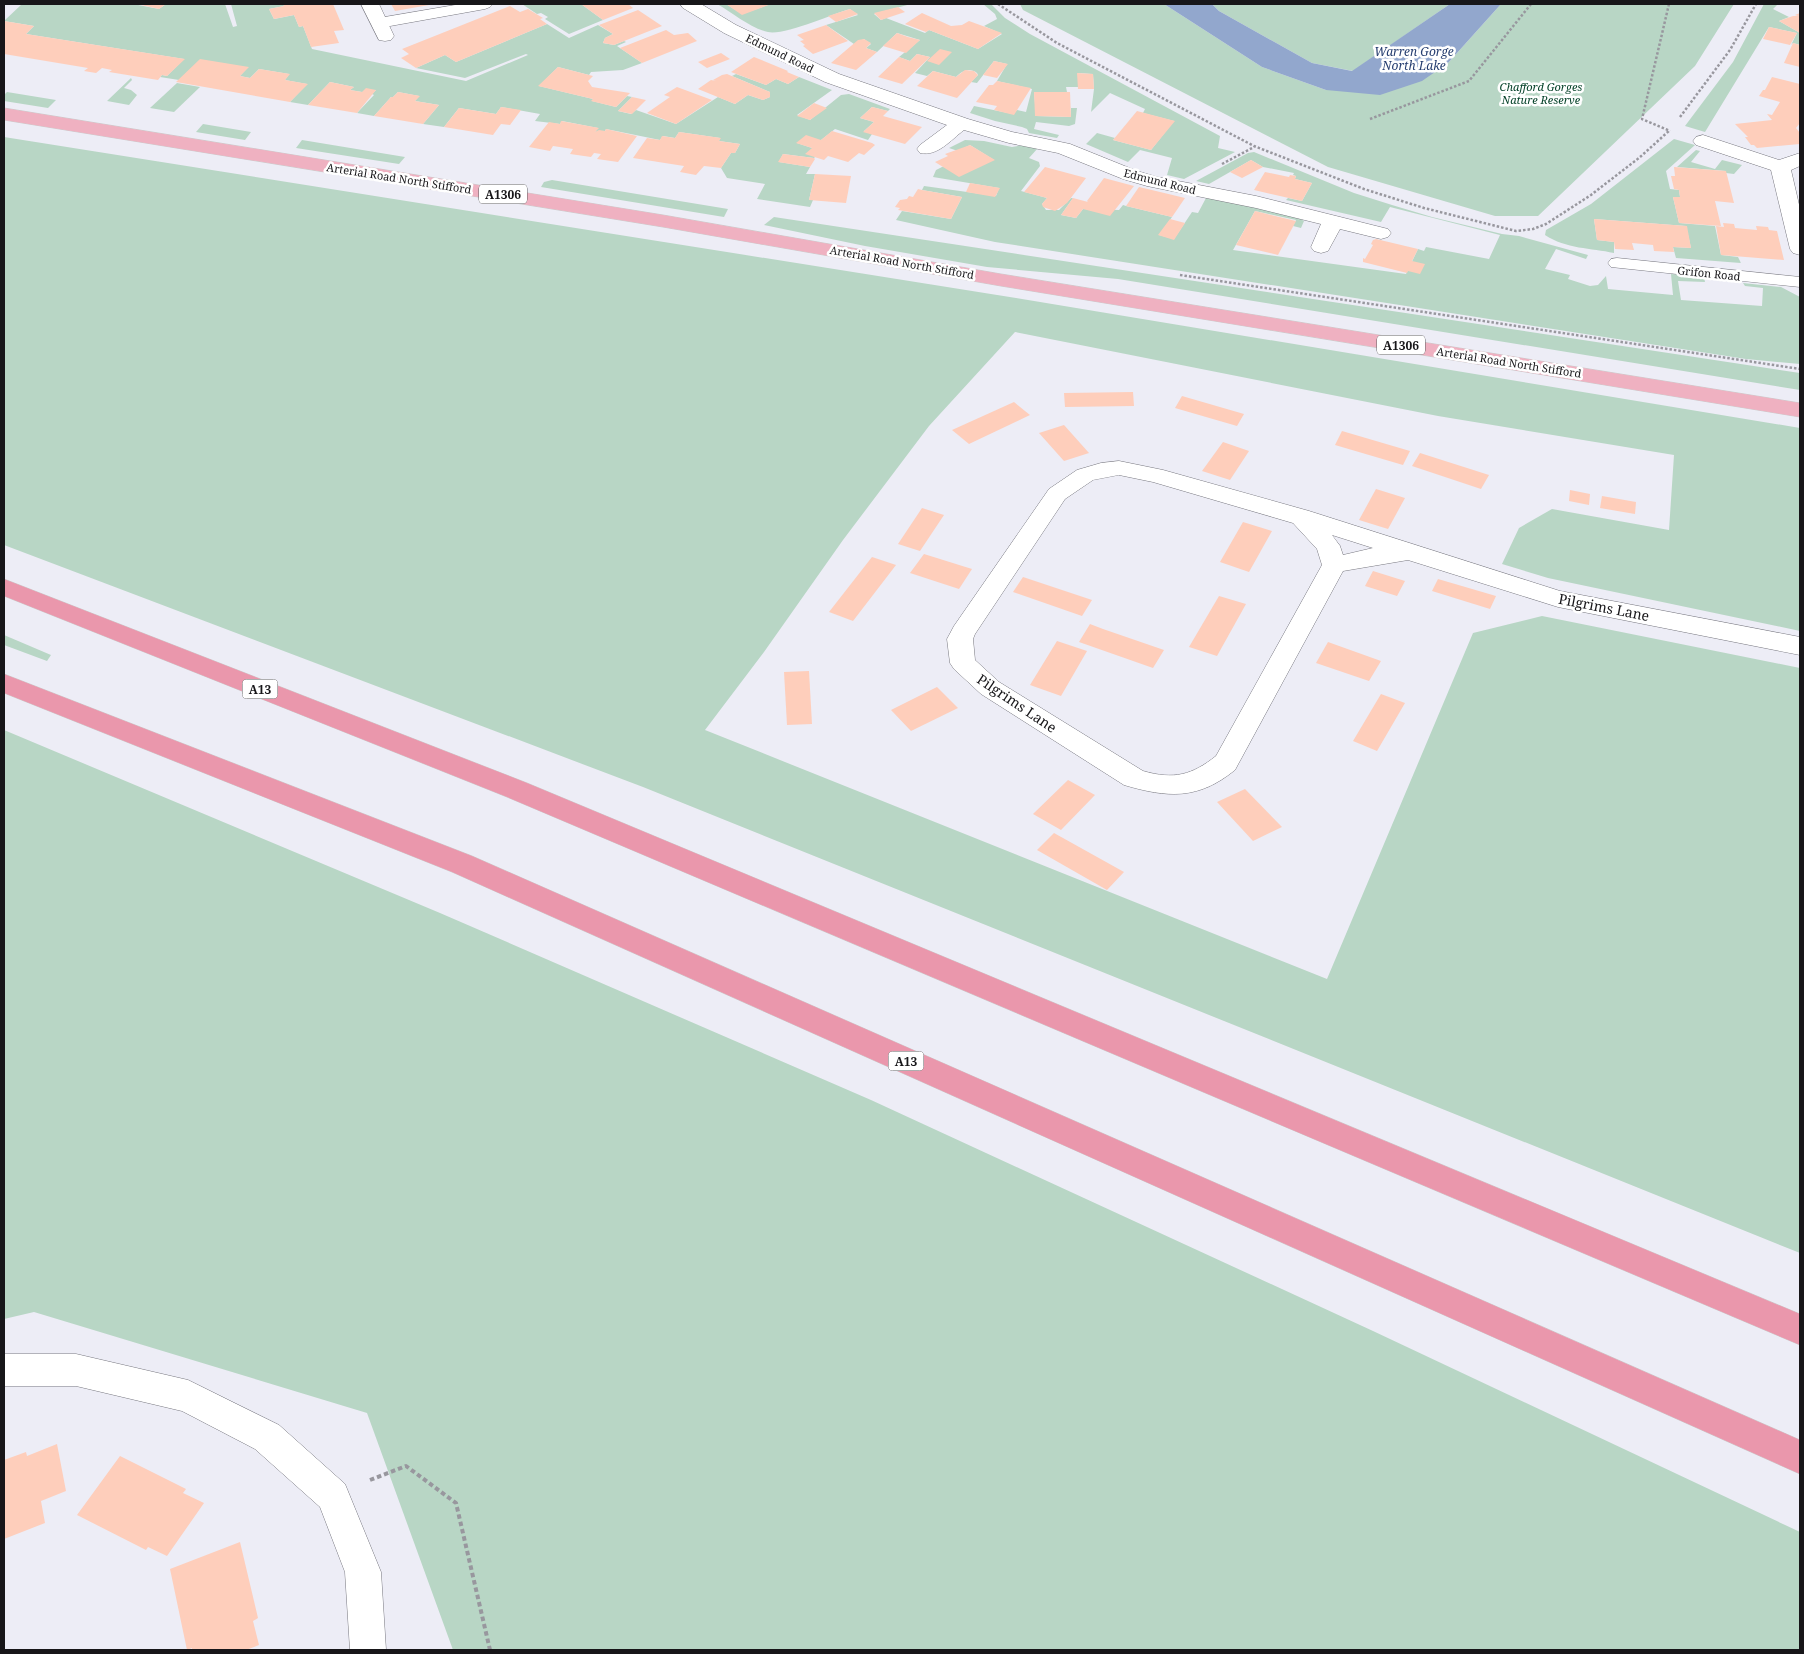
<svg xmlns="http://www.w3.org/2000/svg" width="1804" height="1654" viewBox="0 0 1804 1654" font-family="'Noto Serif',serif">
<rect width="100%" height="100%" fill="#ededf6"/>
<g fill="#b8d6c5">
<polygon points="22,4 133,4 159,9 166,4 225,4 233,27 237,26 231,4 283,4 284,6 269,9 274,19 294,15 299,27 303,26 312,49 466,81 528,55 526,54 465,78 416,68 445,55 456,62 547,24 569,38 598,25 613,34 605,38 603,43 614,45 624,41 626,42 617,46 642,63 623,70 591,72 589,75 558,67 539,86 593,99 592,101 616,107 627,96 632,97 618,111 631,114 636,110 676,124 718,97 735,104 748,95 763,100 770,97 770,92 732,76 736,74 766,85 776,79 788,84 799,77 832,90 797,115 810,120 841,95 849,94 890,109 888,111 872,107 860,118 874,122 864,131 872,134 868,140 835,129 821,140 797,143 812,148 815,157 814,158 783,154 779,162 810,167 806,174 815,174 809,200 813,200 810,207 757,199 765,184 727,178 721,168 731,153 735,153 740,144 719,141 720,138 679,132 675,138 663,136 660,140 606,129 605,131 595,132 598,128 562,121 560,124 535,121 540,114 501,107 496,114 459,108 444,127 423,124 439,105 415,101 419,96 398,92 393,97 391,97 374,116 357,113 374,95 372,94 376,90 362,92 350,90 354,87 330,82 308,105 290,102 307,84 285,80 289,74 259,69 250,78 240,76 248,67 179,80 160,77 162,75 167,76 184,59 26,34 34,26 4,21"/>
<polygon points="522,4 581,4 603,20 569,34 545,19 548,17 541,13 537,14"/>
<path d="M 717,4 L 726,4 L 742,14 L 771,4 L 911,4 L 874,14 L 881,20 L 886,18 L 925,33 L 929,30 L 978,49 L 1002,34 L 984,26 L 997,19 L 995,14 L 983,4 L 991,4 L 1005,18 L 1030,34 L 1220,136 L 1218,148 L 1235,152 L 1184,179 L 1167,175 L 1172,158 L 1140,150 L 1128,162 L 1086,144 L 1097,133 L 1115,138 L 1113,140 L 1151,150 L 1174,121 L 1143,113 L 1145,109 L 1110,93 L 1091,112 L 1094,89 L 1093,74 L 1078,73 L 1078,87 L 1066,87 L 1067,92 L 1034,92 L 1036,116 L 1071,117 L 1071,108 L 1077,108 L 1075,124 L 1069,126 L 1036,122 L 1034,129 L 1059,135 L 1057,138 L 1029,133 L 1027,129 L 1022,127 L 995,121 L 970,113 L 974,106 L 1013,114 L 1017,110 L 1026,112 L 1032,89 L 997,81 L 1007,64 L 994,61 L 977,83 L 971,82 L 978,75 L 977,73 C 969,67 962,71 956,77 L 933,71 L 927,76 L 915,73 L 930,57 L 917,54 L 910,61 L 899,57 L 920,40 L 897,33 L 877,52 L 866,48 L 871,44 L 864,39 L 854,44 L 826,25 L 858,15 L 850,9 C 833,14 783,36 768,32 C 750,28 733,13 717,4 Z"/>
<polygon points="1020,4 1164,4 1262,67 1326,90 1448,63 1501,4 1734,4 1695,66 1538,216 1495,216 1328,167 1023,10"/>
<polygon points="1212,4 1450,4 1353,71 1312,63 1219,11"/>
<polygon points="1764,4 1778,4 1773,9 1789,17 1779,21 1800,33 1800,45 1793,43 1791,45 1797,33 1769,27 1705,132 1685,126 1733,62"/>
<polygon points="131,78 132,80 124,88 131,90 137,95 129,105 107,101"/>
<polygon points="177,83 200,87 174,112 150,108"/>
<polygon points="7,92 56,100 48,108 4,101 4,95"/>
<polygon points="203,124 251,132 245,140 196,132"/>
<polygon points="4,137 1016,298 1800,428 1800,631 1548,578 1502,564 1519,528 1552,509 1669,530 1674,455 1438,416 1015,332 929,426 843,540 764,652 705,730 1327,979 1473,633 1542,616 1800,668 1800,1253 643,787 4,545"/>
<path d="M 1674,139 L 1695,145 L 1666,171 L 1670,189 L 1679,190 L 1680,197 L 1673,197 L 1679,223 L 1715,226 L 1721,255 L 1738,257 L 1741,263 L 1676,258 L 1673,247 L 1691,248 L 1686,226 L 1594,219 L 1597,240 L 1614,242 L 1614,253 C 1591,248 1566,249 1545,235 L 1546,230 L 1591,204 Z"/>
<polygon points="302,140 405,157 399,164 296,148"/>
<polygon points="965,140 984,141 1012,147 1023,145 1038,148 1029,158 1039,162 1040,166 1021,191 1047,198 1042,204 1046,210 1059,210 1071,198 1073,198 1061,215 1076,218 1083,209 1119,210 1123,205 1126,206 1172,217 1159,235 1174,239 1192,212 1198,213 1206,198 1241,204 1299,218 1304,221 1301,228 1293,226 1296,220 1255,211 1233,250 1406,274 1418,249 1424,251 1426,247 1489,259 1500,235 1390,207 1381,222 1286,200 1288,198 1302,201 1312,183 1295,179 1296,176 1293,175 1294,173 1263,167 1251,160 1209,184 1196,181 1248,153 1254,152 1354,193 1392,205 1432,217 1502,234 1519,236 1588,255 1586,259 1556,249 1545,269 1570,275 1568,279 1590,286 1598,285 1606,276 1608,289 1673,295 1671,274 1704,277 1705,282 1678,281 1681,300 1762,306 1763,288 1745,286 1743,283 1781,287 1800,297 1800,364 1746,359 995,242 896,220 902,211 951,219 962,197 922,190 924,186 996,196 999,188 933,177 936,170 942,167 994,160 970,145 958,151 949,148"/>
<polygon points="1696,150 1700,151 1691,162 1715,169 1722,160 1742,165 1734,174 1726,173 1726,171 1677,167"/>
<polygon points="552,180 728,209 724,217 541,187 544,182"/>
<polygon points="774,217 1800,373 1800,390 1118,279 987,267 865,246 764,225"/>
<polygon points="4,635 51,655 47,661 4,645"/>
<polygon points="4,730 440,913 871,1100 1373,1331 1800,1532 1800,1650 453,1650 367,1413 34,1312 4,1319"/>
</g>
<polygon fill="#92a7cd" points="1164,4 1212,4 1219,11 1312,63 1352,71 1450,4 1501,4 1448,63 1422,81 1380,95 1326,90 1262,67"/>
<g fill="#fecebb">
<polygon points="137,4 166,4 159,9"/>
<polygon points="283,4 333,4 344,30 334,31 339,43 311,47 303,26 299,27 294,15 274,19 269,9 284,6"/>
<polygon points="391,4 429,4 429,5 395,11"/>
<polygon points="581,4 628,4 633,8 603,20"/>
<polygon points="726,4 771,4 742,15"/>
<polygon points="510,6 520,12 528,9 543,18 540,19 547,24 456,62 445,55 416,68 401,58 409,54 402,49"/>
<polygon points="898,7 905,12 881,20 874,13"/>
<polygon points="850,9 858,14 836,22 828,16"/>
<polygon points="638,10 662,26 614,45 603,43 605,38 613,34 599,25"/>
<polygon points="922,13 951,26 962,25 969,21 1002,33 978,49 929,30 926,32 905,24"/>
<polygon points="1800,13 1800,33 1779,21 1793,16 1798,16 1795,15"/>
<polygon points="4,21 34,26 26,34 185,59 167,76 162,75 158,80 109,72 112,70 102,68 96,73 84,71 88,68 4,54"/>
<polygon points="826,25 848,41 813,54 803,46 805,45 800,41 804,40 797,35"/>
<polygon points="1769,27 1797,33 1790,45 1763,39"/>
<polygon points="666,30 674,35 688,33 697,41 642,63 620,48"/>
<polygon points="897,33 908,37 920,40 906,53 883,46"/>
<polygon points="864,39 871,43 866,48 877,52 856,70 831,63 858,40"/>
<polygon points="1793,43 1800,45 1800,67 1784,63"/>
<polygon points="940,49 952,52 939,65 927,61"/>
<polygon points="721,53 730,59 707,68 698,62"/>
<polygon points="917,54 930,57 902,84 878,77 899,57 910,61"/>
<polygon points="754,57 788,71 787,72 799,77 788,84 776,79 766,85 731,72"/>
<polygon points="200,59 249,67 240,76 250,78 259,69 290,74 285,80 308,84 290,102 176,82"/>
<polygon points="994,61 1008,64 997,78 983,75"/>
<polygon points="558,67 593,76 588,81 592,87 630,93 616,107 591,101 593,99 538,86"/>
<polygon points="965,70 974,71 978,75 957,98 917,86 933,71 956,77"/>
<polygon points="1077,73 1093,74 1094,89 1078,89"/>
<polygon points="727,74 770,92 770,97 763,100 748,95 735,104 698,89 711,80 716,81 713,80 722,75"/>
<polygon points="1772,77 1800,84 1800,123 1796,128 1800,133 1800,144 1757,148 1754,145 1751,145 1745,137 1748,137 1735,124 1772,120 1767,114 1772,115 1780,102 1759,96 1763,90 1765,90"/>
<polygon points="997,81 1031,88 1014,115 994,110 997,106 976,102 989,85 993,85"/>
<polygon points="330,82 354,87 350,90 362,92 366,88 376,90 357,113 308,105"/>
<polygon points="677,87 712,100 676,124 647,113 670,97 664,95"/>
<polygon points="398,92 420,96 415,101 439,105 423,124 374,116 391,97 393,97"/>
<polygon points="1034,92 1070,92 1071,117 1035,116"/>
<polygon points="632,97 646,100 632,114 618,111"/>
<polygon points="814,103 827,108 810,120 797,116"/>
<polygon points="501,107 521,110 510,125 501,124 493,135 444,127 459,108 496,114"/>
<polygon points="872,107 888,111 883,116 922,127 905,144 863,132 874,122 860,118"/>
<polygon points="1137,111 1175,121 1151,150 1113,140"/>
<polygon points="561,121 599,128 595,132 599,130 605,131 606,129 637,136 618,162 597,159 601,154 594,153 591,157 570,154 573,149 553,146 550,151 529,147 549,122 560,124"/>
<polygon points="832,131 872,143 875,145 864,155 859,153 848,162 828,156 824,160 805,154 812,148 796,143 806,135 821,140"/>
<polygon points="679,132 721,138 719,141 740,144 735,153 731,153 721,168 704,166 696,175 680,172 684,166 633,158 647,138 660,140 662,136 675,138"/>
<polygon points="970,145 995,160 959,177 935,162 948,156 945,154"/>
<polygon points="783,154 814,158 815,159 810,167 778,162"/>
<polygon points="1251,160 1263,167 1242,178 1230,172"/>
<polygon points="1045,167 1086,178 1067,203 1055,211 1043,207 1042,204 1047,198 1024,192"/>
<polygon points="1674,167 1726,171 1734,203 1715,201 1721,226 1679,223 1673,197 1680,197 1679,190 1674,189 1671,176 1675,176"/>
<polygon points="1265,172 1289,177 1290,175 1296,176 1295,179 1312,183 1302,201 1254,190"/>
<polygon points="815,174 851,176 846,203 809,200"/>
<polygon points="1104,178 1134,186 1110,216 1083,209 1076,218 1061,215 1073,198 1088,202 1087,201"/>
<polygon points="970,183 1000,188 995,197 966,192"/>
<polygon points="1139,187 1156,191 1185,198 1172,217 1126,206"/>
<polygon points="918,189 922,190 962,197 951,219 898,210 900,208 895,207 900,200 907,199 909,196 913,197"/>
<polygon points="1255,211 1296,221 1278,255 1236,245"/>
<polygon points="1170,219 1185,223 1174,240 1158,235"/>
<polygon points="1594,219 1687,226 1691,248 1673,247 1674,252 1654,251 1653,245 1632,243 1634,250 1615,249 1614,242 1597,240"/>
<polygon points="1723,223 1734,224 1735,228 1757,230 1756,226 1768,227 1769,230 1777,231 1784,260 1721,255 1716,226 1724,227"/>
<polygon points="1376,239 1418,249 1412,261 1425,264 1420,274 1408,271 1407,273 1363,262 1363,258 1365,259 1373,245 1371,244 1373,240"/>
<polygon points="1133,392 1134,406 1065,407 1064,393"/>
<polygon points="1182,396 1244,414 1237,426 1175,408"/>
<polygon points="1014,402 1030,415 969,444 952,430"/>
<polygon points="1064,425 1089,453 1064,461 1039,433"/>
<polygon points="1342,431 1410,451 1403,465 1335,445"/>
<polygon points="1223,442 1249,451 1230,480 1202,471"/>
<polygon points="1420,453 1489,475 1481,489 1412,466"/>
<polygon points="1376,489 1405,498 1388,529 1359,520"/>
<polygon points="1570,490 1590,494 1589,505 1569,501"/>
<polygon points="1602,496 1636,502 1635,514 1600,508"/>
<polygon points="922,508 944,515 920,551 898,544"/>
<polygon points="1243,522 1272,531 1249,572 1220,562"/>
<polygon points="924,554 972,569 959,589 910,573"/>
<polygon points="872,557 896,565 853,621 829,612"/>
<polygon points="1373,571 1405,581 1397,596 1365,586"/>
<polygon points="1023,577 1092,600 1082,616 1013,592"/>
<polygon points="1438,579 1496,596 1490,609 1432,591"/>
<polygon points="1219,596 1246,604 1217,656 1189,647"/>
<polygon points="1090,624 1103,629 1164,650 1153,668 1079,642"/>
<polygon points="1057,641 1087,651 1061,696 1030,685"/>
<polygon points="1328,642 1381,661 1369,681 1316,663"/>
<polygon points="809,671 812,724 787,725 784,672"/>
<polygon points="937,687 958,708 911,731 891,710"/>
<polygon points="1381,694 1405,703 1377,751 1353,741"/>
<polygon points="1068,780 1095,795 1061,830 1033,814"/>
<polygon points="1245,789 1282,827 1253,841 1217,802"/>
<polygon points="1054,833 1124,872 1107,890 1037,850"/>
<polygon points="57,1444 66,1491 41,1501 45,1523 4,1539 4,1460 26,1452 27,1456"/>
<polygon points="120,1456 186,1489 183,1493 204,1503 167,1556 148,1547 146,1550 77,1515"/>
<polygon points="240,1542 258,1618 253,1621 259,1645 246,1650 192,1650 192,1648 187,1650 170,1569"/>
</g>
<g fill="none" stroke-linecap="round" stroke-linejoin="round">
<g stroke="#787880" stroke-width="1">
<g id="service">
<polygon points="461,4 493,4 490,7 485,9 379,28 373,26 371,23 373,20 379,18"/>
<polygon points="1617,258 1800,277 1800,287 1611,267 1608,263 1611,259"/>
</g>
</g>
<g stroke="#787880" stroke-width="1">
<g id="minor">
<polygon points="361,4 379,4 394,36 391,40 385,41 379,40"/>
<path d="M 680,4 L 701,4 L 736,25 L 839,74 L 968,119 L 1012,132 L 1070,144 L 1137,171 L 1157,177 L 1256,196 L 1388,229 L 1391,233 L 1388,237 L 1381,239 L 1340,229 L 1328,251 L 1321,253 L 1314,251 L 1311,247 L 1321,224 L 1256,208 L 1147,186 L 1123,179 L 1058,153 L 1009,143 L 964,130 C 951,140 937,157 920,153 L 917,149 L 920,145 L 947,125 L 825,82 L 724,33 L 683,8 Z"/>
<polygon points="1703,135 1779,160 1800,153 1800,166 1791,170 1800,209 1800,255 1793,253 1790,249 1771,170 1696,145 1693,141 1696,137"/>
<path d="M 1119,461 L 1163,470 L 1309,511 L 1560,591 L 1800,637 L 1800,655 L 1558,607 L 1408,560 L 1343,571 L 1235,770 C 1198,800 1168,798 1124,785 L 981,694 L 954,669 L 950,663 L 947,639 L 954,626 L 1049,489 L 1077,470 L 1101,463 ZM 1119,475 L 1153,482 L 1293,523 L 1317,549 L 1322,565 L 1216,756 C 1192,775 1174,780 1143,771 L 999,682 L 975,660 L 973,639 L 975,634 L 1065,499 L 1093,480 ZM 1332,535 L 1373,548 L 1343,555 L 1340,546 Z"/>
<polygon points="4,1354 76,1354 188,1380 279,1425 345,1484 381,1572 386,1650 350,1650 345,1572 320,1507 255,1449 182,1411 76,1386 4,1386"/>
</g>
</g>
<g stroke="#ccc" stroke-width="1">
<polygon id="primary" points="4,108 663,215 1001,274 1800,403 1800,417 1001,286 663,227 4,120"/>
</g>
<g stroke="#ccc" stroke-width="1">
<g id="trunk">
<polygon points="4,579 527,783 1800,1314 1800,1345 507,797 4,596"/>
<polygon points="4,674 472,856 1800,1440 1800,1474 452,872 4,693"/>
</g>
</g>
<g stroke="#98979e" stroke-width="2.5" stroke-dasharray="2.5 2" stroke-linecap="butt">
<polyline points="998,4 1057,43 1254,146 1364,189 1424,208 1516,231 1533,229 1546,224 1591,195 1639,158 1670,130"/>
<polyline points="1669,4 1642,119 1670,131"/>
<polyline points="1680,117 1730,50 1756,4"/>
<polyline points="1370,119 1469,81 1531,4"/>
<polyline points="1222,164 1254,147"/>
<polyline points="1180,275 1800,369"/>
</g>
<polyline stroke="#98979e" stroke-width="4" stroke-dasharray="4.5 3" stroke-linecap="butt" points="370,1480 406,1466 456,1503 490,1650"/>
<use href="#service" fill="#fff" fill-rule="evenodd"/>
<use href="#minor" fill="#fff" fill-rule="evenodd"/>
<use href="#primary" fill="#efb1c1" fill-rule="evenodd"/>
<use href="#trunk" fill="#ea97ac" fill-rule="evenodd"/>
</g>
<g text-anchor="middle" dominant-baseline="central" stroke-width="5" stroke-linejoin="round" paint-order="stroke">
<g font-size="11" fill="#171619" stroke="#fff">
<text transform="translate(780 53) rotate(26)">Edmund Road</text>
<text transform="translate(399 178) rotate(9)">Arterial Road North Stifford</text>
<text transform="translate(1160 181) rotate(14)">Edmund Road</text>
<text transform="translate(902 262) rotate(10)">Arterial Road North Stifford</text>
<text transform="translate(1709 273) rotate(6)">Grifon Road</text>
<text transform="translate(1509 362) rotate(9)">Arterial Road North Stifford</text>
</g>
<g font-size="11" font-style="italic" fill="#054229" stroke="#fff">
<text x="1541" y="86">Chafford Gorges<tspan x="1541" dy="13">Nature Reserve</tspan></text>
</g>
<g font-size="12" font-style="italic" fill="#253d6f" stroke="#fff">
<text x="1414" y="51">Warren Gorge<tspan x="1414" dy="14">North Lake</tspan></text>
</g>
<g fill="#fff" stroke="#5d5c5e" stroke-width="1">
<rect x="479" y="184.5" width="48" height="19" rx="4"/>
<rect x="1377" y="335.5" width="48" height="19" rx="4"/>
<rect x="242.5" y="679.5" width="35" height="19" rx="4"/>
<rect x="888.5" y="1051.5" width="35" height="19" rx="4"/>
</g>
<g font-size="12" font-weight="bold" fill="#171619">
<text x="503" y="194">A1306</text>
<text x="1401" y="345">A1306</text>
<text x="260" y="689">A13</text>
<text x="906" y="1061">A13</text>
</g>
<g font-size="14" fill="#171619" stroke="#fff">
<text transform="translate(1604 607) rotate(11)">Pilgrims Lane</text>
<text transform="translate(1017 703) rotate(34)">Pilgrims Lane</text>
</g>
</g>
<rect width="1804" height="1654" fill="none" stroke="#171619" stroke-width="10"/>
</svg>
